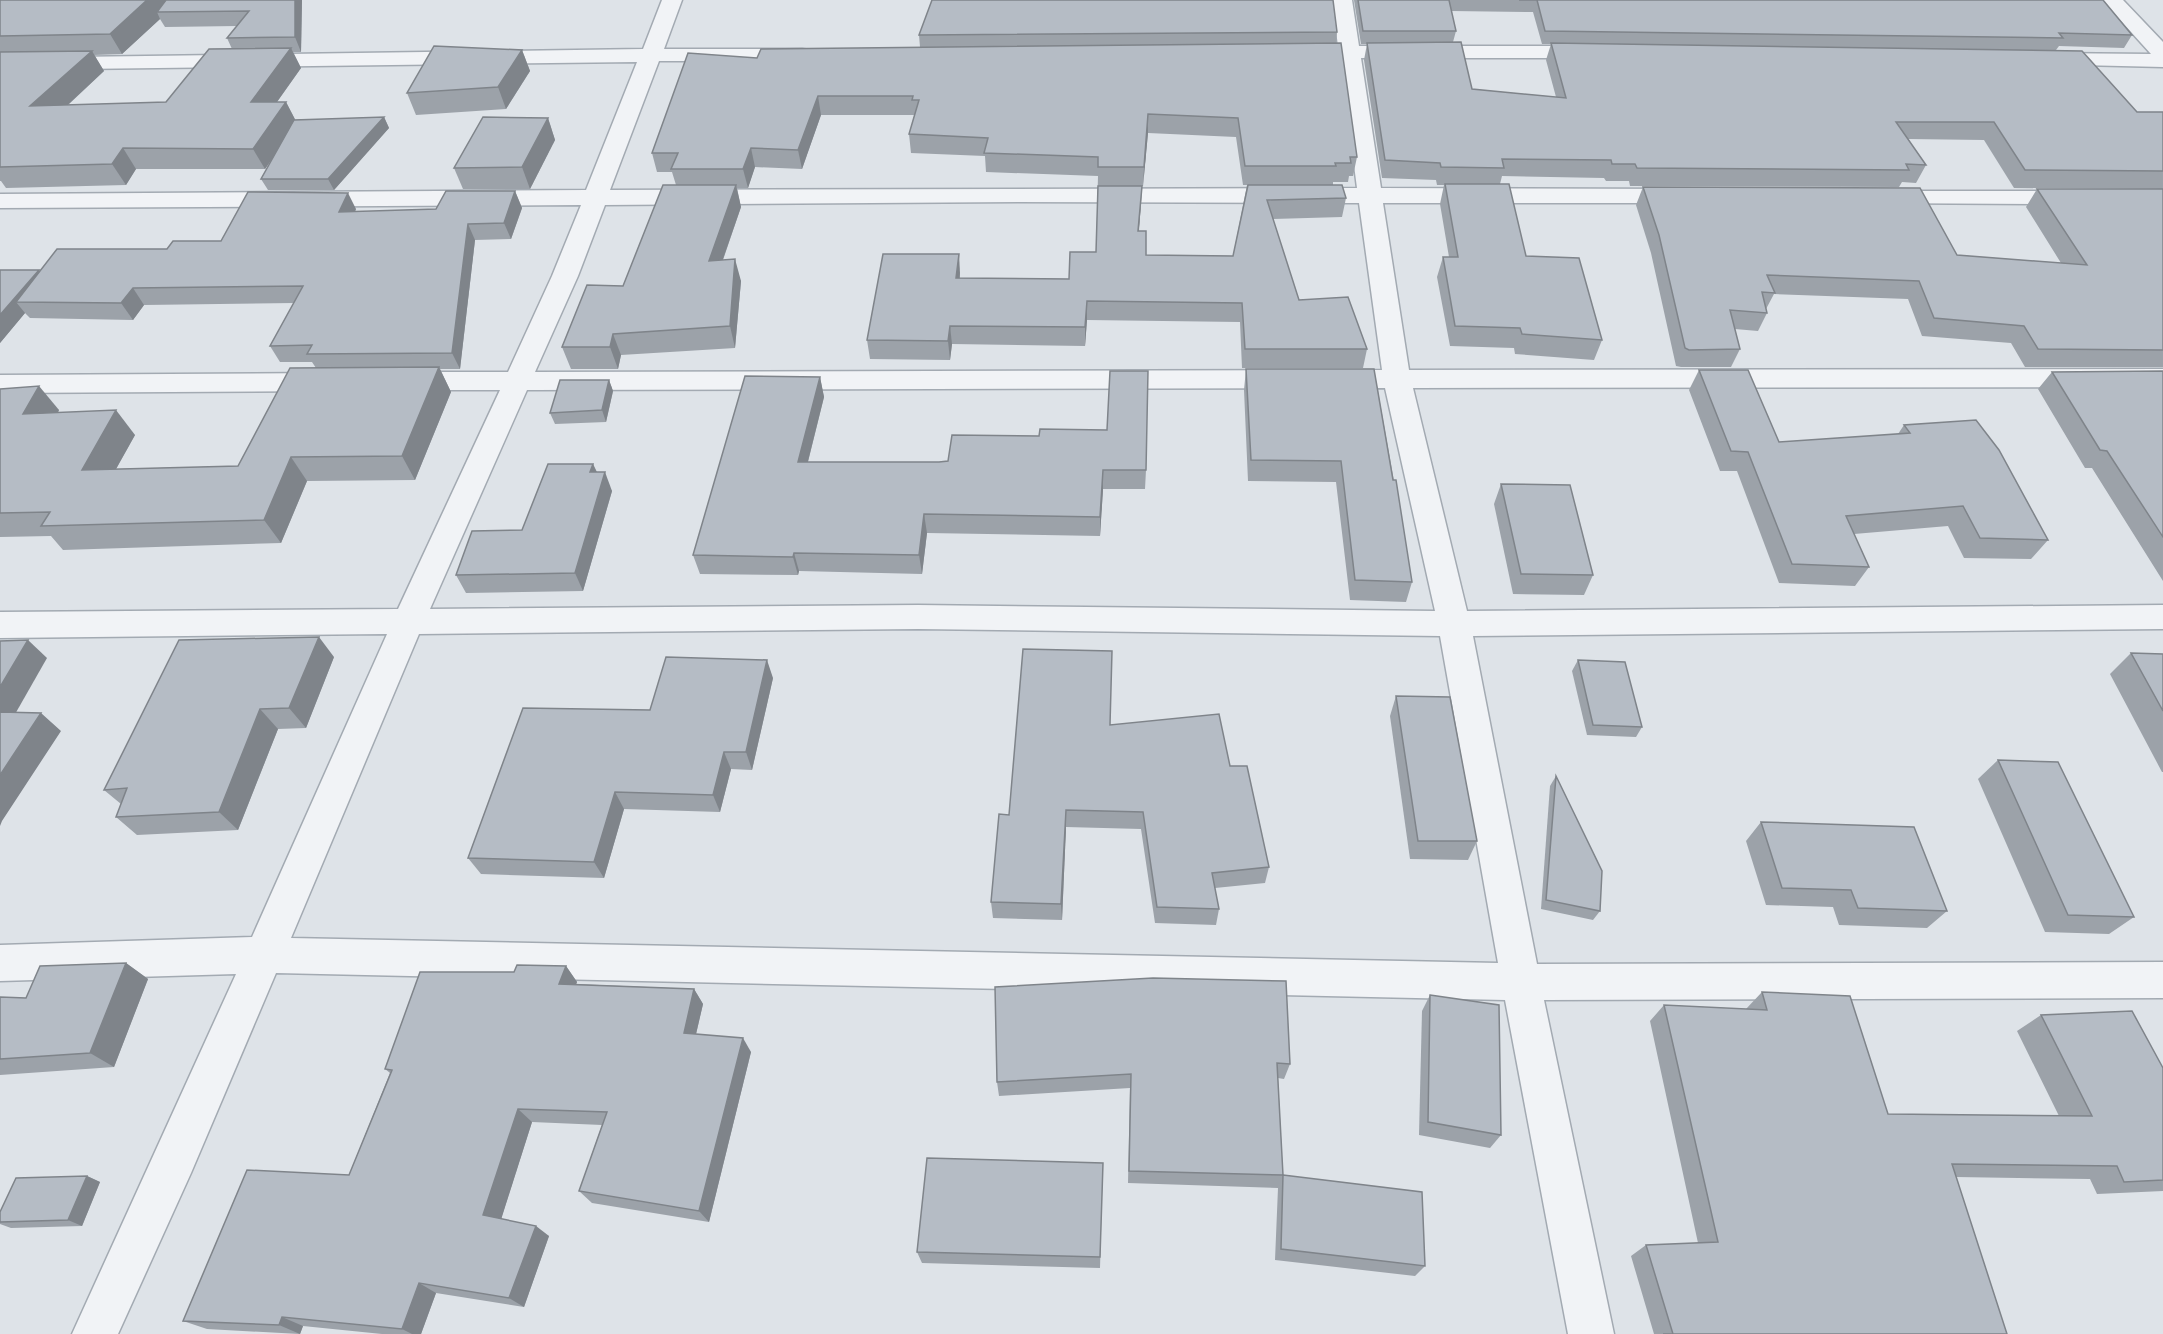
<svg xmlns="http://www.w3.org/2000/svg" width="2163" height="1334" viewBox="0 0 2163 1334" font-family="Jost,sans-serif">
<rect width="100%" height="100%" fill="#dee3e8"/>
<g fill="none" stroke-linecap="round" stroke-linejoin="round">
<g stroke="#a3aab2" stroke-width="3">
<g id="minor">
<path d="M 662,0 L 682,0 L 664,49 L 802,49 L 810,50 L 813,55 L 810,60 L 802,61 L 659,61 L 610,190 L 1357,188 L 1340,58 L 1290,57 L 1287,52 L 1290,47 L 1338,46 L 1332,0 L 1352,0 L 1359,46 L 1594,46 L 1602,47 L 1605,52 L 1602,57 L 1594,58 L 1361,58 L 1381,188 L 1684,189 L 1692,191 L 1696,196 L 1692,201 L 1684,203 L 1383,203 L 1409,370 L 2163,369 L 2163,387 L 1413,388 L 1467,611 L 2163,605 L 2163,629 L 1473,636 L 1537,964 L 2163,962 L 2163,998 L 1544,1000 L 1614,1334 L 1568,1334 L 1505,1000 L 276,973 L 191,1173 L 118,1334 L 72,1334 L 236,974 L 0,981 L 0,945 L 252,937 L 387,634 L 0,638 L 0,612 L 398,609 L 500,390 L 401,390 L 391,387 L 387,381 L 391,375 L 401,372 L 508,372 L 552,276 L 581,205 L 0,208 L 0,194 L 586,190 L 637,62 L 0,70 L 0,58 L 643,49 ZM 1018,202 L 1359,203 L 1382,370 L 535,372 L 578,276 L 605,205 ZM 1385,388 L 1435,611 L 918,605 L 430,609 L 527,390 ZM 918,629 L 1440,636 L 1498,963 L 291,938 L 419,634 Z"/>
<polygon points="2102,0 2123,0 2163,42 2163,67 2037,64 2034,59 2037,54 2045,53 2151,54"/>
<polygon points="1880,191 2163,191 2163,205 1872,203 1868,198 1872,193"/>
<polygon points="328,373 338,376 342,382 338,388 328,391 0,393 0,375"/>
</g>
</g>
<use href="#minor" fill="#f1f3f6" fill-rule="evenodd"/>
</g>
<g fill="#9ca2a9" fill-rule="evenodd">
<path d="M 0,0 L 302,0 L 301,52 L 293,52 L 301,68 L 277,102 L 286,102 L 295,120 L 384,117 L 389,128 L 334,190 L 268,190 L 261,179 L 275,155 L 265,169 L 136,169 L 126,185 L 6,188 L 1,181 L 0,181 ZM 160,19 L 165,27 L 237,26 L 227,38 L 232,49 L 166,102 L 68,105 L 104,71 L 94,55 L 122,54 Z"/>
<path d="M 1354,0 L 2103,0 L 2132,35 L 2124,48 L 2059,46 L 2056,50 L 2137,112 L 2163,112 L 2163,189 L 2014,188 L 1984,140 L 1908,139 L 1926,165 L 1916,183 L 1902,182 L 1899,187 L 1630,186 L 1629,181 L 1606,181 L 1604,178 L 1502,176 L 1500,184 L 1526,256 L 1602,340 L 1594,360 L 1515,354 L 1514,348 L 1450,346 L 1437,277 L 1443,257 L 1449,257 L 1440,204 L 1444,185 L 1437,185 L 1436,180 L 1382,178 L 1364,60 L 1367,44 L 1361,44 ZM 1451,11 L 1533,12 L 1542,44 L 1551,44 L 1546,60 L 1556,97 L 1472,89 L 1453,42 L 1456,31 Z"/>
<path d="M 1337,32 L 1336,43 L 1357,157 L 1353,176 L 1349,176 L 1348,182 L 1333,182 L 1333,185 L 1346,198 L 1342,217 L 1273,219 L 1299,300 L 1367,349 L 1363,368 L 1242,368 L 1240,322 L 1087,320 L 1085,346 L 952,344 L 950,360 L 870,359 L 867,340 L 960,273 L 960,278 L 1069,279 L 1096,252 L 1098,176 L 986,172 L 985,156 L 911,153 L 909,134 L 914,117 L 914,115 L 821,115 L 802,169 L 755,167 L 748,188 L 737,188 L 741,207 L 723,260 L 741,281 L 735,348 L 621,355 L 618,369 L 571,369 L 562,347 L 623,286 L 676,185 L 672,172 L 657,172 L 652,153 L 757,58 L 920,47 L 919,35 ZM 1148,133 L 1236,137 L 1243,185 L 1247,185 L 1233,256 L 1146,255 L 1139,231 L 1142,186 L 1143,186 Z"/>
<polygon points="522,50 530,71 506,109 416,115 407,93"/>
<polygon points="548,118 555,140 530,189 463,189 454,168"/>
<polygon points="1643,187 1957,255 2061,263 2026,207 2037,189 2163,189 2163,367 2025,367 2011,343 1922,336 1908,299 1774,294 1766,309 1767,313 1758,331 1735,329 1740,349 1731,367 1681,367 1676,366 1651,253 1636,205"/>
<polygon points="515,191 522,208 511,239 475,240 460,369 440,369 451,392 415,480 307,481 281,543 63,550 51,536 0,537 0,389 59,410 58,413 135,435 116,469 238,466 316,368 312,362 280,362 270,346 294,303 144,305 133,320 30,318 25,313 0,343 0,270 39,270 40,272 167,249 221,241 356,209 355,212 436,209"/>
<polygon points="1246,369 1374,369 1412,582 1406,602 1350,600 1336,482 1248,481 1244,390"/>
<polygon points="1699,370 1779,442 1898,434 1904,425 2048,540 2031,559 1964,558 1948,526 1854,534 1869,567 1855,586 1779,583 1737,471 1720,471 1689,390"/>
<polygon points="2163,371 2163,581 2092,468 2085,468 2038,389 2052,372"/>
<polygon points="820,377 824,397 808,462 1146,470 1145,489 1103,489 1100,536 927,533 922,574 799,571 798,575 700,574 693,555"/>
<polygon points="609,380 613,391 606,422 555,424 550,413"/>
<polygon points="593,464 597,472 612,491 583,591 466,593 456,575 522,530"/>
<polygon points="1501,484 1593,575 1584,595 1513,594 1494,504"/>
<polygon points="2131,653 2163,654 2163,772 2162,772 2110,674"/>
<polygon points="334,657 306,728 278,729 238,830 137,835 116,817 121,804 104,790"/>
<polygon points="1578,660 1642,727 1636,737 1587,735 1572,671"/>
<polygon points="773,678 752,770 731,769 720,812 624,809 604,878 481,874 468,858 650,710"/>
<polygon points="1396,696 1477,841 1468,860 1410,859 1390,716"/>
<polygon points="1110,725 1230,766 1269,867 1265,883 1215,888 1219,909 1216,925 1155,923 1141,829 1066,827 1062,920 993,918 991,902 1009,815"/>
<polygon points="1998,760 2134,917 2109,934 2045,932 1978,779"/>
<polygon points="1556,776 1600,911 1593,920 1541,909 1550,786"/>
<polygon points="1761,822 1947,911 1927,928 1839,925 1833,907 1766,905 1746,841"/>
<polygon points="126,963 148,979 114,1067 0,1075 0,997 26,998"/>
<polygon points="566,966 577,982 576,984 694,989 703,1004 696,1034 751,1052 709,1222 592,1203 579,1191 602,1125 532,1122 501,1219 549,1236 524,1307 436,1293 421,1334 382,1334 303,1326 300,1334 207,1329 183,1321 349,1175 390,1073 385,1069 514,972"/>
<polygon points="995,987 1290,1064 1284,1079 1278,1078 1283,1175 1425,1266 1415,1276 1275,1260 1278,1188 1128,1183 1130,1088 999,1096 997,1082"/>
<polygon points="1762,992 1888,1114 2059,1116 2017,1031 2041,1015 2163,1068 2163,1191 2097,1194 2090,1179 1956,1177 2007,1334 1654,1334 1631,1256 1646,1245 1698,1243 1650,1021 1664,1005 1746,1009"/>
<polygon points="1430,995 1501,1135 1490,1148 1419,1135 1422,1011"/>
<polygon points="1103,1163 1100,1268 922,1263 917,1252"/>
<polygon points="87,1176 100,1182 82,1226 11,1228 0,1224 0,1212"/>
</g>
<g fill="#7f848a">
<polygon points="147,0 178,0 157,12 160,19 122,54 110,34"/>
<polygon points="295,0 302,0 301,52 295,37"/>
<polygon points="291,48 301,68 262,123 251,102"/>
<polygon points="522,50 530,71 506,109 498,87"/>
<polygon points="92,51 104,71 44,127 30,106"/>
<polygon points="818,96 821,115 802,169 798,150"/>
<polygon points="286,102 297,123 265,169 253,149"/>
<polygon points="1148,114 1148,133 1143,186 1144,167"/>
<polygon points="384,117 389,128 334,190 328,179"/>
<polygon points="548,118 555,140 530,189 522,167"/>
<polygon points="123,148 136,169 126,185 112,164"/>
<polygon points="751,148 755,167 748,188 743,169"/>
<polygon points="736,185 741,207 715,282 709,261"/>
<polygon points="1142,186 1141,204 1137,250 1138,231"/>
<polygon points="515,191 522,208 511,239 504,223"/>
<polygon points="348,193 356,209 347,228 339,212"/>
<polygon points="468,224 475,240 460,369 452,353"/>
<polygon points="959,254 960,273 957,297 956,278"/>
<polygon points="735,259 741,281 735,348 730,326"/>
<polygon points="39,270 50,285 16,302 25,313 0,343 0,315"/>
<polygon points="133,288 144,305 133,320 121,303"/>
<polygon points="1087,301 1087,320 1085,346 1085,327"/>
<polygon points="950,326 952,344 950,360 948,341"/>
<polygon points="613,334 621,355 618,369 610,347"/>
<polygon points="439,367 451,392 415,480 402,456"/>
<polygon points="820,377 824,397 803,481 798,462"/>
<polygon points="609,380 613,391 606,422 602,410"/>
<polygon points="39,386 59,410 44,438 23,414"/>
<polygon points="116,410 135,435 102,494 82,470"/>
<polygon points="291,457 307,481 281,543 264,520"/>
<polygon points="593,464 601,482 590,472"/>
<polygon points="1103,470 1103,489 1100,536 1100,517"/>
<polygon points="605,472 612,491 583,591 575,573"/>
<polygon points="924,514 927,533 922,574 919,555"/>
<polygon points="794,553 799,571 798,575 793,557"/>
<polygon points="319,637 334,657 306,728 289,708"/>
<polygon points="28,640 47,658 6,730 0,724 0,687"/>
<polygon points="767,660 773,678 752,770 746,752"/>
<polygon points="260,709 278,729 238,830 219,812"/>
<polygon points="41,713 61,731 2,821 0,826 0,775"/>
<polygon points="724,752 731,769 720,812 713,795"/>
<polygon points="615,792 624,809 604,878 594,862"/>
<polygon points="1066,810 1066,827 1062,920 1061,904"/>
<polygon points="126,963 148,979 114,1067 90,1053"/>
<polygon points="566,966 577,982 571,999 559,984"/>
<polygon points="694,989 703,1004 693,1047 684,1033"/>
<polygon points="743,1038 751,1052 709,1222 699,1211"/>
<polygon points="518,1109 532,1122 499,1226 483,1215"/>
<polygon points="87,1176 100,1182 82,1226 68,1220"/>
<polygon points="536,1226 549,1236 524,1307 509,1298"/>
<polygon points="419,1283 436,1293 421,1334 412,1334 402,1329"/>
<polygon points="282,1317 303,1326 300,1334 279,1325"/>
</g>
<g fill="#b5bcc5" stroke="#7f848a" stroke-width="1.5">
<polygon points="0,0 147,0 110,34 0,36"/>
<polygon points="166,0 295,0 295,37 227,38 249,11 157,12"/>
<polygon points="932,0 1333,0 1337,32 919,35"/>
<polygon points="1358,0 1449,0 1456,31 1363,31"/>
<polygon points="1519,0 2103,0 2132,35 2059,33 2063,38 1545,31 1537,0"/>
<polygon points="1461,42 1472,89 1566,98 1551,43 2082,51 2137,112 2163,112 2163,171 2025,170 1994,122 1896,122 1926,165 1906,164 1909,170 1637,168 1635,164 1612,164 1611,160 1502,159 1504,168 1441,167 1440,163 1385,160 1367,43"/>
<polygon points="1341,43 1357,157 1350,157 1351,163 1335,163 1336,166 1245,166 1238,118 1148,114 1144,167 1098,167 1098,157 984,153 988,138 909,134 919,100 912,100 913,96 818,96 798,150 751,148 743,169 671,169 678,153 652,153 688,53 757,58 761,49"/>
<polygon points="434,46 522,50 498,87 407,93"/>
<polygon points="291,48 251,102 286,102 253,149 123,148 112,164 0,167 0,52 92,51 30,106 166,102 209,49"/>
<polygon points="384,117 328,179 261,179 294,120"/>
<polygon points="483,117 548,118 522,167 454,168"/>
<polygon points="1445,184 1509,184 1526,256 1579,258 1602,340 1522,334 1520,328 1455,326 1443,257 1458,257"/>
<polygon points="663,185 736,185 709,261 735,259 730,326 613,334 610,347 562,347 587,285 623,286"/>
<polygon points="1248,185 1342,185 1346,198 1267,200 1299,300 1348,297 1367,349 1245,349 1242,303 1087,301 1085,327 950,326 948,341 867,340 883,254 959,254 956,278 1069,279 1070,252 1096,252 1098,186 1142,186 1138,231 1146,231 1146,255 1233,256"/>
<polygon points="1643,187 1920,188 1957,255 2087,265 2037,189 2163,189 2163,350 2038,349 2024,326 1934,318 1919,281 1767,275 1775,293 1762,292 1767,313 1730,310 1740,349 1689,350 1685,348 1659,235"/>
<polygon points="446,191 515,191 504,223 468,224 452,353 307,354 312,345 270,346 303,286 133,288 121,303 16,302 57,249 167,249 173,241 221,241 248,192 348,193 339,212 436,209"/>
<polygon points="0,270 39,270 0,315"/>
<polygon points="439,367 402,456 291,457 264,520 41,526 50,512 0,513 0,389 39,386 23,414 116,410 82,470 238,466 290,368"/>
<polygon points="1246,369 1374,369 1393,480 1396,480 1412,582 1355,580 1341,461 1251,460"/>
<polygon points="1699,370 1748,370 1779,442 1910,433 1904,425 1976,420 1999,450 2048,540 1980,538 1963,506 1846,516 1869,567 1792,564 1748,452 1731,451"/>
<polygon points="1110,371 1148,371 1146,470 1103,470 1100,517 924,514 919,555 794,553 793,557 693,555 745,376 820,377 798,462 939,462 948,461 952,435 1039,436 1040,429 1107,430"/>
<polygon points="2163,371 2163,537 2107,451 2100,450 2052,372"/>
<polygon points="560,380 609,380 602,410 550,413"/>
<polygon points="548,464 593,464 590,472 605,472 575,573 456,575 472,531 522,530"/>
<polygon points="1501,484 1570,485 1593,575 1521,574"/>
<polygon points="319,637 289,708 260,709 219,812 116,817 127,788 104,790 179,640"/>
<polygon points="28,640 0,687 0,641"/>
<polygon points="1023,649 1112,651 1110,725 1219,714 1230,766 1247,766 1269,867 1212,873 1219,909 1157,907 1143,812 1066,810 1061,904 991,902 999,814 1009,815"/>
<polygon points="2131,653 2163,654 2163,711"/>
<polygon points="666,657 767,660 746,752 724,752 713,795 615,792 594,862 468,858 523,708 650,710"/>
<polygon points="1578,660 1625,662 1642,727 1593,725"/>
<polygon points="1396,696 1450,697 1477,841 1418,841"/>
<polygon points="0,712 41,713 0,775"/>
<polygon points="1998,760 2058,762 2134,917 2068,915"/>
<polygon points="1556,776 1602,871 1600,911 1546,900"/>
<polygon points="1761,822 1914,827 1947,911 1858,908 1851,890 1782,888"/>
<polygon points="126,963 90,1053 0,1059 0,997 26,998 40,966"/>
<polygon points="517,965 566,966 559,984 694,989 684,1033 743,1038 699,1211 579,1191 607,1112 518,1109 483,1215 536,1226 509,1298 419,1283 402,1329 282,1317 279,1325 183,1321 247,1170 349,1175 392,1070 385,1069 420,972 514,972"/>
<polygon points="1153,978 1286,981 1290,1064 1277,1063 1283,1175 1129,1171 1131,1074 997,1082 995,987"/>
<polygon points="1762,992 1850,996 1888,1114 2092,1116 2041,1015 2132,1011 2163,1068 2163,1180 2124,1182 2117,1166 1952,1164 2007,1334 1663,1334 1673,1334 1646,1245 1718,1242 1664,1005 1767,1010"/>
<polygon points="1430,995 1499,1005 1501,1135 1428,1122"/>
<polygon points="927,1158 1103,1163 1100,1257 917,1252"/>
<polygon points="1283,1175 1422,1192 1425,1266 1281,1249"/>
<polygon points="87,1176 68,1220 0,1222 0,1212 16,1178"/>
</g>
</svg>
